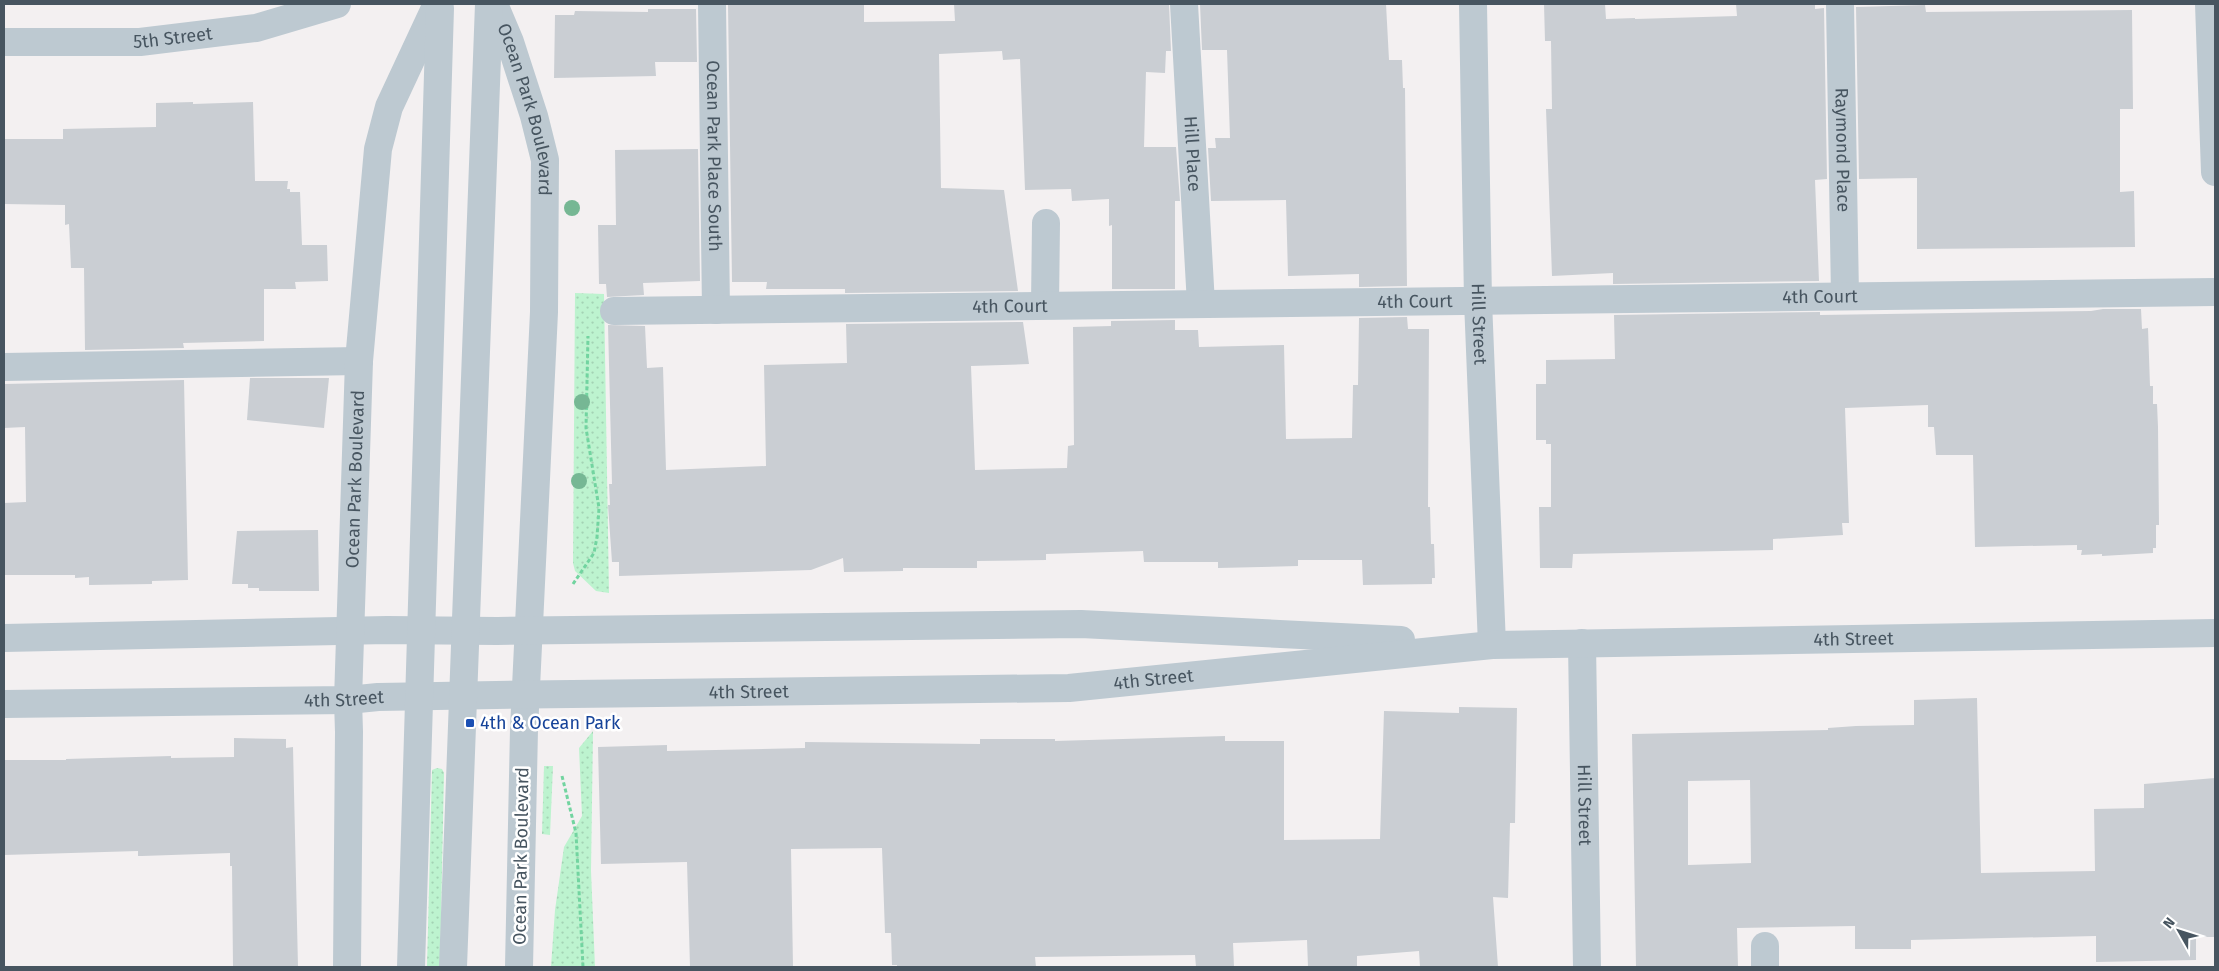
<svg xmlns="http://www.w3.org/2000/svg" width="2219" height="971" viewBox="0 0 2219 971" font-family="'Fira Sans',sans-serif">
<defs>
<pattern id="grass-dots" width="8" height="8" patternUnits="userSpaceOnUse" patternTransform="scale(1.25)"><rect width="8" height="8" fill="#bdf3cf"/><path d="M2 2h.1M6 6h.1" fill="none" stroke="#a4d2b4" stroke-width="1.8" stroke-linecap="round"/></pattern>
</defs>
<rect width="100%" height="100%" fill="#f3f0f1"/>
<g fill="url(#grass-dots)">
<polygon points="575,293 604,294 609,593 596,591 575,571 573,563"/>
<polygon points="593,731 591,871 595,967 551,967 555,910 564,847 582,816 579,748"/>
<polygon points="544,766 553,766 550,835 542,834"/>
<polygon points="437,768 442,769 444,773 440,967 427,967 432,770"/>
</g>
<g fill="#caced3" fill-rule="evenodd">
<polygon points="864,4 864,22 955,21 954,4 1169,4 1171,51 1166,51 1165,73 1146,72 1144,147 1176,147 1180,201 1175,201 1175,289 1112,289 1112,225 1109,226 1109,199 1072,201 1071,189 1025,190 1020,59 1003,60 1002,51 939,54 941,188 1004,190 1018,291 845,293 845,289 766,289 767,282 732,282 728,5"/>
<polygon points="1200,4 1386,4 1389,60 1402,60 1403,88 1405,88 1407,286 1359,287 1359,274 1288,276 1286,200 1211,201 1208,148 1216,148 1215,138 1230,138 1227,50 1202,50"/>
<polygon points="1544,4 1605,4 1606,19 1635,18 1635,19 1737,16 1736,4 1815,4 1815,9 1824,8 1827,179 1815,180 1819,281 1613,284 1613,273 1552,276 1546,109 1552,109 1551,41 1545,41"/>
<polygon points="1925,5 1926,12 2132,10 2133,109 2120,109 2120,192 2134,191 2135,247 1917,249 1917,178 1859,179 1856,7"/>
<polygon points="648,9 696,9 697,62 655,62 656,76 554,78 555,15 574,15 575,11 648,12"/>
<polygon points="193,102 193,104 253,102 255,181 288,181 287,189 290,189 290,192 300,192 302,245 327,245 328,281 295,282 296,289 264,289 264,341 183,343 184,348 85,350 84,268 71,268 69,224 65,225 65,205 4,204 4,139 63,139 63,129 156,127 156,103"/>
<polygon points="698,149 700,281 643,283 644,295 607,297 606,284 599,284 598,225 616,225 615,150"/>
<polygon points="2103,309 2141,309 2142,329 2148,328 2150,386 2153,386 2153,404 2157,404 2158,427 2159,525 2156,525 2156,548 2153,548 2153,553 2102,556 2102,554 2081,555 2082,550 2077,550 2077,545 1975,547 1973,455 1936,455 1934,427 1928,427 1928,405 1845,408 1849,523 1842,523 1843,535 1773,539 1773,550 1573,554 1572,568 1540,568 1539,507 1551,507 1551,444 1546,444 1546,440 1536,440 1536,384 1546,384 1546,360 1615,359 1614,315 1820,312 1820,315 2091,311"/>
<polygon points="1407,317 1408,329 1429,329 1428,507 1430,507 1431,544 1434,544 1435,578 1432,578 1432,584 1363,585 1362,560 1298,560 1298,566 1218,568 1218,562 1144,562 1143,551 1046,554 1046,560 977,561 977,568 903,568 903,571 844,572 843,558 811,570 619,576 619,562 612,562 608,505 610,505 609,484 612,484 608,325 645,326 647,368 663,367 666,470 766,466 764,365 847,363 846,324 1023,322 1029,364 971,366 975,470 1067,468 1068,446 1074,445 1073,327 1111,326 1111,321 1175,320 1175,330 1198,330 1199,347 1284,345 1286,439 1352,438 1353,385 1358,385 1359,318"/>
<polygon points="250,378 329,378 324,428 247,420"/>
<polygon points="184,380 188,580 152,581 152,584 89,585 89,577 75,578 75,575 4,575 4,503 26,502 25,427 4,428 4,384"/>
<polygon points="318,530 319,591 259,591 259,588 248,588 248,584 232,584 237,531"/>
<path d="M 1977,698 L 1981,873 L 2095,871 L 2094,809 L 2144,808 L 2144,784 L 2215,778 L 2215,937 L 2196,937 L 2196,960 L 2096,962 L 2096,936 L 1911,940 L 1911,949 L 1855,949 L 1855,926 L 1737,928 L 1738,967 L 1636,967 L 1632,734 L 1828,730 L 1828,728 L 1856,726 L 1914,725 L 1914,700 ZM 1750,780 L 1751,863 L 1688,865 L 1688,781 Z"/>
<polygon points="1459,707 1517,708 1515,823 1510,823 1508,898 1493,897 1498,967 1420,967 1419,951 1357,956 1357,967 1308,967 1307,940 1233,943 1234,967 1196,967 1195,955 1035,957 1036,967 897,967 897,965 892,965 891,933 885,933 882,848 791,849 793,967 690,967 687,862 601,864 598,747 667,745 667,751 805,748 805,742 980,744 980,739 1055,739 1055,741 1225,736 1225,741 1284,741 1284,840 1380,839 1384,711 1459,713"/>
<polygon points="234,738 286,739 286,748 293,747 298,967 233,967 232,866 230,866 230,853 142,856 138,856 138,851 4,855 4,760 66,760 66,759 171,756 171,758 234,757"/>
</g>
<g fill="none" stroke-linecap="round" stroke-linejoin="round">
<g stroke="#72d4a0" stroke-width="3" stroke-dasharray="4 2.5" stroke-linecap="butt">
<polyline points="573,584 594,553 597,537 599,508 586,428 588,336"/>
<polyline points="562,776 576,833 583,967"/>
</g>
<g stroke="#bdc9d1" stroke-width="28">
<path id="s1" d="M 494,4 L 510,42 L 534,116 L 545,160 L 544,312 L 524,729 L 519,967"/>
<path id="s2" d="M 712,4 L 716,310"/>
<path id="s3" d="M 1184,4 L 1201,304"/>
<path id="s4" d="M 1473,4 L 1478,301 L 1492,645"/>
<path id="s5" d="M 1840,4 L 1845,296"/>
<polyline points="2209,4 2215,172"/>
<path id="s6" d="M 4,42 L 140,42 L 256,28 L 337,4"/>
<polyline points="1045,305 1046,223"/>
<path id="s7" d="M 614,311 L 2215,292"/>
<polyline points="4,367 359,361"/>
<polyline points="4,638 387,630 497,631 1081,624 1401,640"/>
<path id="s8" d="M 1582,643 L 1587,967"/>
<path id="s9" d="M 4,704 L 348,700 L 378,697 L 496,695 L 1069,688 L 1492,645 L 2215,633"/>
<polyline points="1765,946 1765,967"/>
<path id="s10" d="M 347,967 L 349,732 L 348,700 L 359,361 L 378,149 L 389,107 L 437,4"/>
<polyline points="411,967 440,8"/>
<polyline points="453,967 489,4"/>
</g>
</g>
<g fill="#76b794">
<circle cx="572" cy="208" r="8"/>
<circle cx="582" cy="402" r="8"/>
<circle cx="579" cy="481" r="8"/>
</g>
<rect fill="#1a4fb4" stroke="#fff" stroke-width="2" x="465" y="718" width="10" height="10" rx="2.5"/>
<g text-anchor="middle" dominant-baseline="central" stroke-width="5" stroke-linejoin="round" paint-order="stroke">
<g font-size="18" fill="#475560" stroke="#fff">
<text stroke="none"><textPath href="#s6" startOffset="169">5th Street</textPath></text>
<text stroke="none"><textPath href="#s1" startOffset="111">Ocean Park Boulevard</textPath></text>
<text stroke="none"><textPath href="#s5" startOffset="146">Raymond Place</textPath></text>
<text stroke="none"><textPath href="#s3" startOffset="150">Hill Place</textPath></text>
<text stroke="none"><textPath href="#s2" startOffset="152">Ocean Park Place South</textPath></text>
<text stroke="none"><textPath href="#s7" startOffset="1206">4th Court</textPath></text>
<text stroke="none"><textPath href="#s7" startOffset="801">4th Court</textPath></text>
<text stroke="none"><textPath href="#s7" startOffset="396">4th Court</textPath></text>
<text stroke="none"><textPath href="#s4" startOffset="320">Hill Street</textPath></text>
<text stroke="none"><textPath href="#s10" startOffset="488">Ocean Park Boulevard</textPath></text>
<text stroke="none"><textPath href="#s9" startOffset="1852">4th Street</textPath></text>
<text stroke="none"><textPath href="#s9" startOffset="1150">4th Street</textPath></text>
<text stroke="none"><textPath href="#s9" startOffset="745">4th Street</textPath></text>
<text stroke="none"><textPath href="#s9" startOffset="340">4th Street</textPath></text>
<text stroke="none"><textPath href="#s8" startOffset="162">Hill Street</textPath></text>
<text transform="translate(521 856) rotate(-89)">Ocean Park Boulevard</text>
</g>
<g font-size="18" fill="#164399" stroke="#fff" text-anchor="start">
<text x="480" y="723">4th &amp; Ocean Park</text>
</g>
</g>
<rect width="2219" height="971" fill="none" stroke="#475560" stroke-width="10"/>
<g transform="translate(2179 931) rotate(309)" stroke="#ffffff" stroke-width="4" paint-order="stroke">
<path d="M0-4L9 19L0 12L-9 19Z" fill="#475560"/>
<text y="-8" font-size="14" font-weight="bold" text-anchor="middle" fill="#475560">N</text>
</g>
</svg>
